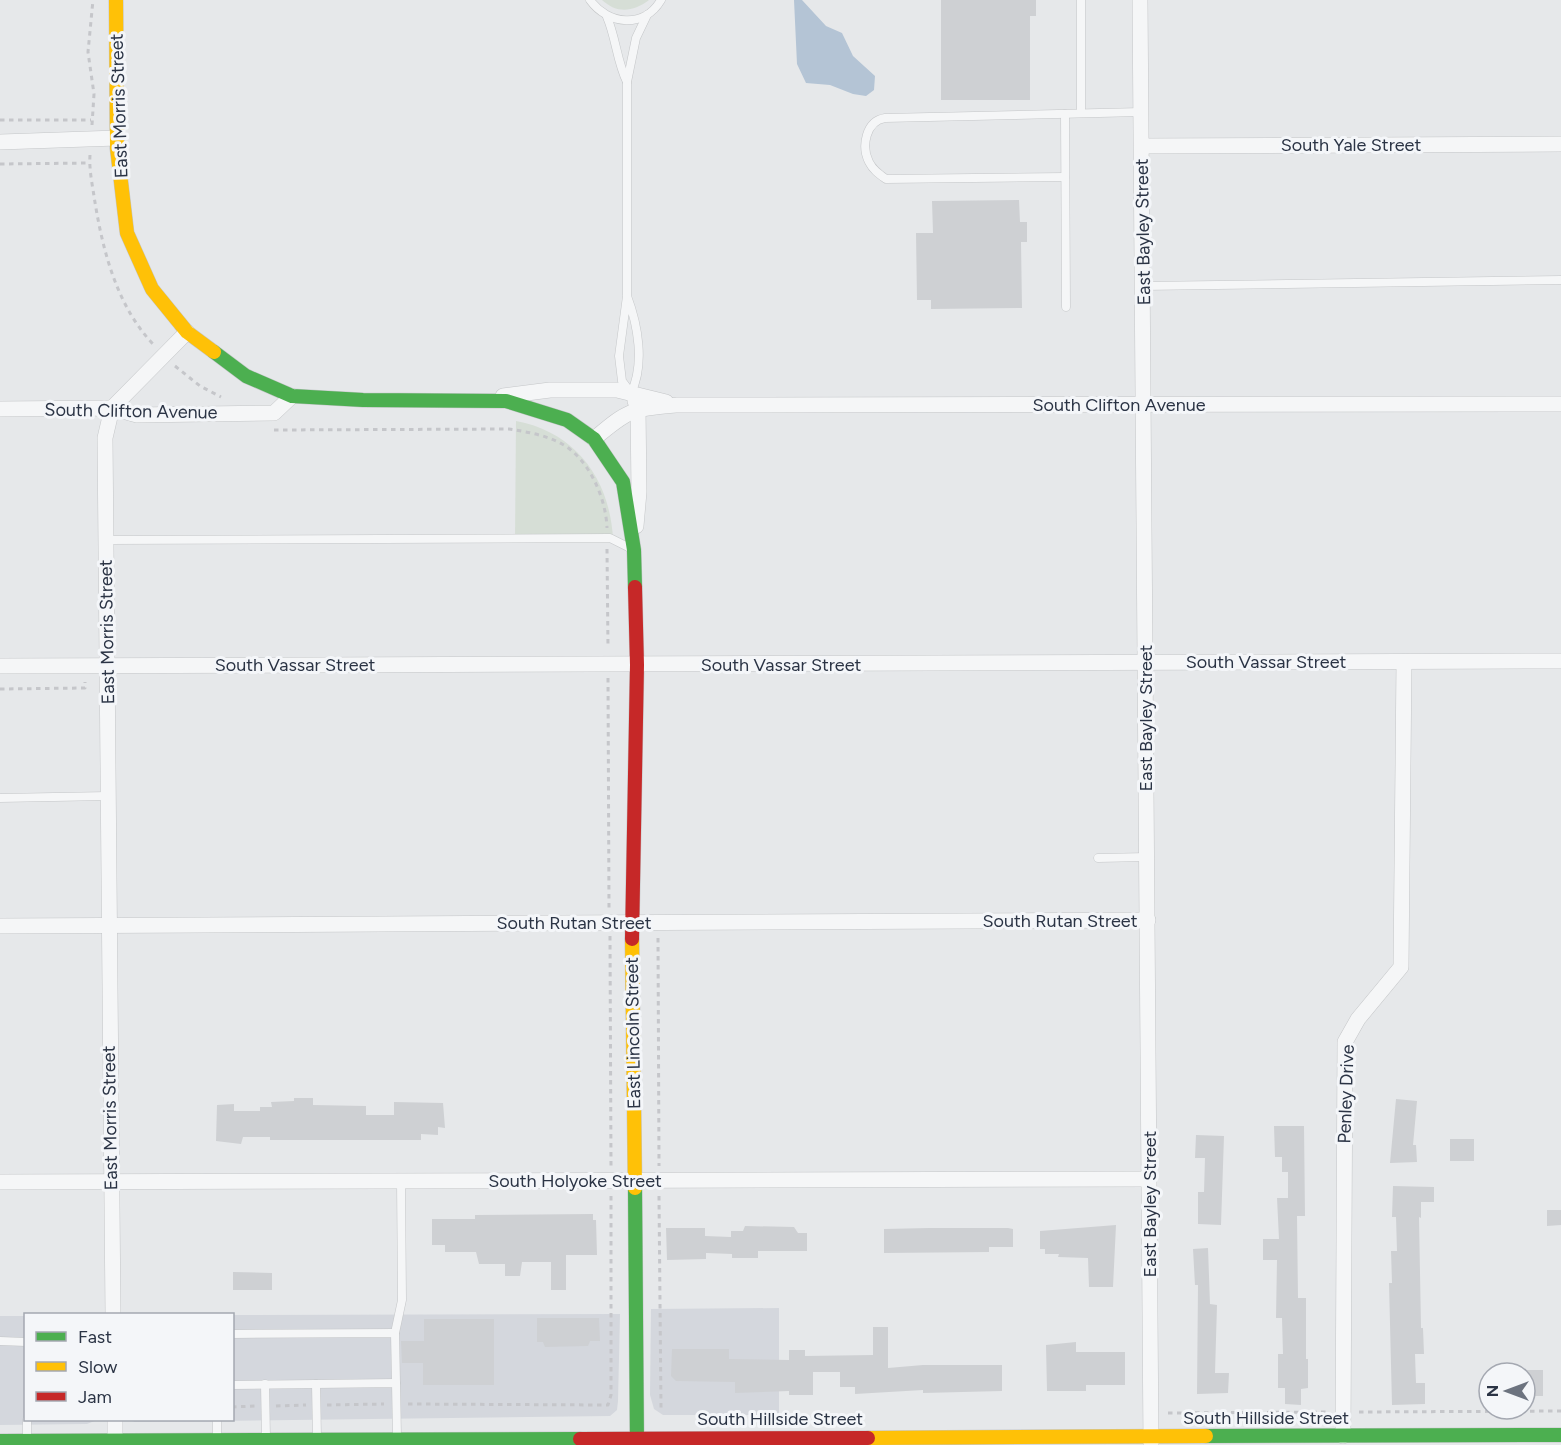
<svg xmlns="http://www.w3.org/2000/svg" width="1561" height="1445" viewBox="0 0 1561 1445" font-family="Figtree,sans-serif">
<rect width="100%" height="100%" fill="#e6e8ea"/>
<g fill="#d4d7dd">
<polygon points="779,1308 779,1415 663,1415 654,1409 650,1395 651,1309"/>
<polygon points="620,1314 618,1401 617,1410 610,1416 135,1422 129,1420 232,1420 233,1315"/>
<polygon points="0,1316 25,1316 26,1420 97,1420 87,1424 0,1425"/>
</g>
<g fill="#d6ded6">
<path d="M 602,0 L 649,0 C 633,12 617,14 602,0 Z"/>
<path d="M 516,421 C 576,432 610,480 613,539 L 515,539 Z"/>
</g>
<polygon fill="#b4c4d5" points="794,0 802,0 826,26 842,33 853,56 875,76 874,90 866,96 853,94 830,85 806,83 797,64"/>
<g fill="#ced0d3">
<polygon points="941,0 1036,0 1036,16 1030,16 1030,100 941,100"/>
<polygon points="1019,200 1020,222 1027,222 1027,242 1021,242 1022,308 931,309 931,300 917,300 916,233 933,233 932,201"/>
<polygon points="294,1098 313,1098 313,1105 366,1106 366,1115 394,1115 394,1102 443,1103 445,1128 438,1127 438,1135 421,1134 421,1140 270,1140 270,1137 243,1137 241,1144 216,1141 217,1105 234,1104 234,1111 260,1111 260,1107 272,1107 271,1102 294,1101"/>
<polygon points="1396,1099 1417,1101 1413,1145 1416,1145 1417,1162 1390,1163"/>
<polygon points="1274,1126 1304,1126 1305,1216 1297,1216 1298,1298 1306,1298 1306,1359 1308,1359 1308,1388 1301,1389 1301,1405 1285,1404 1285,1388 1278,1388 1278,1354 1283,1354 1282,1318 1276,1318 1277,1260 1263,1260 1263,1239 1279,1239 1277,1198 1288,1198 1288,1172 1282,1172 1282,1157 1275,1157"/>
<polygon points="1196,1135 1224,1136 1221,1225 1198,1224 1198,1192 1204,1192 1205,1158 1195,1158"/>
<rect x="1450" y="1139" width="24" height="22"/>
<polygon points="1393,1186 1434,1187 1434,1202 1421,1202 1421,1218 1419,1217 1421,1328 1423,1328 1424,1354 1415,1354 1416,1383 1425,1383 1425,1404 1392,1405 1389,1283 1392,1283 1391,1251 1397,1251 1396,1217 1392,1217"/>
<polygon points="1547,1210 1561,1210 1561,1225 1547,1226"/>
<polygon points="593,1214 593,1220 596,1220 597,1255 566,1255 566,1290 551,1290 551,1262 522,1262 520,1276 505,1276 505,1264 479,1264 476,1252 445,1252 445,1245 432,1245 432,1219 475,1219 475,1215"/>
<polygon points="1116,1225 1113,1287 1089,1287 1088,1258 1058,1257 1059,1254 1045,1254 1045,1249 1040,1249 1040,1231"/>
<polygon points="745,1226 794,1227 798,1233 807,1233 807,1251 758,1251 758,1258 732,1258 732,1254 706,1253 706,1259 667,1260 666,1228 705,1228 705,1236 731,1237 731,1231 743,1231"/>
<polygon points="929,1228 1008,1228 1013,1229 1013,1247 989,1247 989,1252 884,1253 884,1229"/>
<polygon points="1208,1248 1210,1304 1217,1305 1215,1373 1229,1373 1228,1393 1197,1394 1198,1285 1195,1285 1193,1249"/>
<polygon points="233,1272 272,1273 272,1290 233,1290"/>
<polygon points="537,1318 599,1318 600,1341 590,1341 588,1346 545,1347 543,1342 537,1342"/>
<polygon points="424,1319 494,1319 494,1385 423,1385 423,1363 402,1363 401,1341 424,1341"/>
<polygon points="873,1327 888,1327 888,1368 923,1365 1002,1365 1002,1391 923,1393 923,1390 855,1394 855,1387 840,1387 840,1372 813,1372 813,1395 789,1395 789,1391 735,1393 735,1382 676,1381 671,1376 672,1349 729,1349 729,1359 789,1360 789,1350 805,1350 805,1356 873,1355"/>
<polygon points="1076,1342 1076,1352 1125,1352 1125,1385 1086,1385 1086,1391 1047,1391 1046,1345"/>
<rect x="1525" y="1370" width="18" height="26"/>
</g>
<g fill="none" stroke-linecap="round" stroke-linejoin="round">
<g stroke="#c4c6c8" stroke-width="9">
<g id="lane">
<path d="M 590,0 C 608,25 644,29 661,0"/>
<polyline points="1081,0 1081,113"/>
<path d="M 607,17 C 616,38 617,62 627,82"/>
<polyline points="1065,114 1066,307"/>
<path d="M 1065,177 L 886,179 C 879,174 873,170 869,162 C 861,146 866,121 885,118 L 1141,112"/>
<polyline points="1143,286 1561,280"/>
<path d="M 627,296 C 638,325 645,364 631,393 L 622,381 L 619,356 L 627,296 L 627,82 L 636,38 L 647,15"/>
<polyline points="106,540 610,538 630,548"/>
<polyline points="0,798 108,796"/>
<polyline points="1098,858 1147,857"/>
<polyline points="395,1333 402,1300 401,1181"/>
<polyline points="232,1334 395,1333 396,1383"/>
<polyline points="0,1341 26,1342"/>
<polyline points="265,1384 266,1437"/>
<polyline points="316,1384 317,1437"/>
<polyline points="232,1385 396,1383 397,1436"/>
<polyline points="27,1420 27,1439"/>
<polyline points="217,1420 217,1437"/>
</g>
</g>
<g stroke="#c4c6c8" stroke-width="16">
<g id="street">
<polyline points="1140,0 1151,1445"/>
<polyline points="0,142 117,138"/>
<polyline points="1142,146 1561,144"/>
<polyline points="503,396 550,390 617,390 666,402"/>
<polyline points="635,401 638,408 639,492 636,526"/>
<polyline points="0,409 112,408 137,415 274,413 292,396"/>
<path d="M 594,439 C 629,409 632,409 677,405 L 1561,404"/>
<polyline points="0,666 1561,661"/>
<polyline points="0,926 1148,920"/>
<polyline points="0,1182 1149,1179"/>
<polyline points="113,1314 105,438 112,408 187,332"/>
<polyline points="115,1420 115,1445"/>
<polyline points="1343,1436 1345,1042 1358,1019 1401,967 1404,662"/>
</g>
</g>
<g stroke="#c4c6c8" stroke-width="15">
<g id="fast">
<polyline points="214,352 246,376 292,396 363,400 506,401 567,420 594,439 623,482 634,550 635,587"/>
<polyline points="635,1188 637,1445"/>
<polyline points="1206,1436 1561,1435"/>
<polyline points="0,1441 580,1439"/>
</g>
</g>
<g stroke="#c4c6c8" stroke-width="15">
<g id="slow">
<polyline points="116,0 117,148 127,233 152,289 187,332 214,352"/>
<polyline points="632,939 635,1188"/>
<polyline points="868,1438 1206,1436"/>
</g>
</g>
<g stroke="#c4c6c8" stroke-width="15">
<g id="jam">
<polyline points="632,939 637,665 635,587"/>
<polyline points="580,1439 868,1438"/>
</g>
</g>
<g stroke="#c5c6ca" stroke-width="3" stroke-dasharray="4.5 4.5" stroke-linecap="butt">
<polyline points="0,120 91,120"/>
<polyline points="92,125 94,94 88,52 93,0"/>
<path d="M 90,155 C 89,169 92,183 94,196 C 102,248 116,305 153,344"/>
<polyline points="0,164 89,163"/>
<polyline points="175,366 200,386 221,397"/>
<path d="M 274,430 L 509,429 C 527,432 546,435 562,444 C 589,459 606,498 607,528"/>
<polyline points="607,549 608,648"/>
<polyline points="608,678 609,909"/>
<polyline points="0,689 85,688 85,682"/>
<polyline points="610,936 611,1167"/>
<polyline points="658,938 659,1166"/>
<polyline points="659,1196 661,1408"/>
<polyline points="408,1404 608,1405 611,1395 611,1194"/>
<polyline points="327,1405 384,1404"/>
<polyline points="276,1406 306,1405"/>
<polyline points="232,1407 255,1406"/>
<polyline points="1359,1412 1561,1411"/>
<polyline points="1168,1413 1328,1412"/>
</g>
<use href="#lane" stroke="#f5f6f7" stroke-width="8"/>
<use href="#street" stroke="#f5f6f7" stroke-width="15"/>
<use href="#fast" stroke="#4caf50" stroke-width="14"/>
<use href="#slow" stroke="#ffc107" stroke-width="14"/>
<use href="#jam" stroke="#c62828" stroke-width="14"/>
</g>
<g text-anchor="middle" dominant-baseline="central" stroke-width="6" stroke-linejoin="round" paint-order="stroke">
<g font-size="18" fill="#2b3445" stroke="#f4f6f9">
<text transform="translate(119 106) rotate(-92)">East Morris Street</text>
<text x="1351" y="145">South Yale Street</text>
<text transform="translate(1143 232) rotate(-91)">East Bayley Street</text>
<text x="1119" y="405">South Clifton Avenue</text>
<text transform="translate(131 411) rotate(1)">South Clifton Avenue</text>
<text transform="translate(107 632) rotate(-91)">East Morris Street</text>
<text x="1266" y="662">South Vassar Street</text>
<text x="295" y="665">South Vassar Street</text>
<text x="781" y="665">South Vassar Street</text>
<text transform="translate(1146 718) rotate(-90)">East Bayley Street</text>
<text x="1060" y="921">South Rutan Street</text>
<text x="574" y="923">South Rutan Street</text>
<text transform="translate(633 1033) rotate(-91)">East Lincoln Street</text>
<text transform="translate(1346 1094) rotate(-88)">Penley Drive</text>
<text transform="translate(110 1118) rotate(-91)">East Morris Street</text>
<text x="575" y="1181">South Holyoke Street</text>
<text transform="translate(1150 1204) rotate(-90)">East Bayley Street</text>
<text x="1266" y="1418">South Hillside Street</text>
<text x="780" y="1419">South Hillside Street</text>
</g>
</g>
<rect x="24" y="1313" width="210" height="108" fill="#f4f6f9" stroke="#a4a8b1" stroke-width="1.5"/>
<rect x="36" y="1332" width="30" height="9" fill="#4caf50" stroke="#a4a8b1" stroke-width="1.5"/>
<text x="78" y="1343" font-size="18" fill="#2b3445">Fast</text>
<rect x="36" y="1362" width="30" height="9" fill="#ffc107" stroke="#a4a8b1" stroke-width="1.5"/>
<text x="78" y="1373" font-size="18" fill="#2b3445">Slow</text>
<rect x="36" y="1392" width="30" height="9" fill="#c62828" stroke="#a4a8b1" stroke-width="1.5"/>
<text x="78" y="1403" font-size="18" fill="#2b3445">Jam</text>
<g transform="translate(1507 1391) rotate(270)"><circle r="28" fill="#f4f6f9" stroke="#a4a8b1" stroke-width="1.5"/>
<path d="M0-4.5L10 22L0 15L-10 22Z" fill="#6c737f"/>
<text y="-9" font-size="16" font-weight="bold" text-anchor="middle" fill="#2b3445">N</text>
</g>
</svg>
